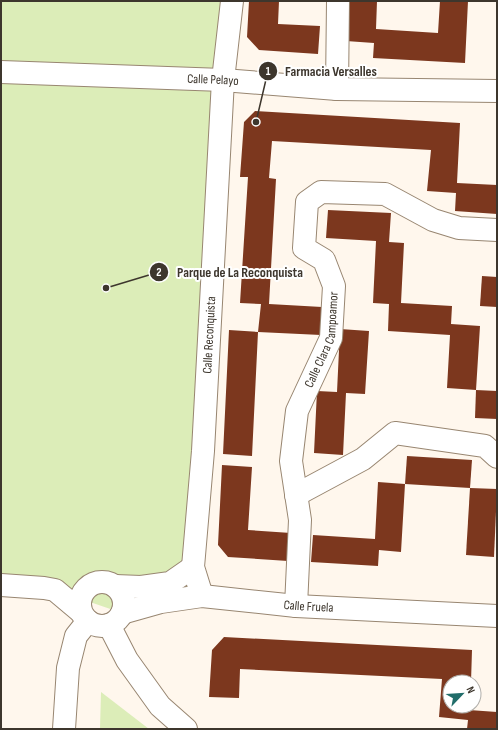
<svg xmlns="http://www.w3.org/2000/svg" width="498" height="730" viewBox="0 0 498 730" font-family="'Sofia Sans Condensed',sans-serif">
<rect width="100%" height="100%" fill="#fff7ed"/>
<g fill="#dcedb8">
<polygon points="1,1 232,1 202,596 122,613 55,590 1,587"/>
<polygon points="101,692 149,729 100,729"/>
</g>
<g fill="#7c371e">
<polygon points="249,1 279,1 278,24 320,26 318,54 259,50 247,37"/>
<polygon points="349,1 377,1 376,29 438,33 440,1 468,1 465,63 373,58 374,43 346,41"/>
<polygon points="255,111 460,123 457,183 497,185 497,214 455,211 456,193 427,191 431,150 272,141 269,178 276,179 269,304 322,307 321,335 258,332 252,456 223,454 229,330 258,332 261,304 240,303 248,177 240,177 244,122"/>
<polygon points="328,210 391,213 389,242 404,243 401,303 452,306 451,324 480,326 476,390 447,388 450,335 388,331 389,304 373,303 376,241 326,238"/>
<polygon points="482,276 497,277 497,307 480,306"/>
<polygon points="340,329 369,331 365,394 346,393 343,455 314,453 317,391 337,392"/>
<polygon points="476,390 497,391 497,419 475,418"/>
<polygon points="407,456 472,460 470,488 405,484"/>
<polygon points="222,465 252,467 248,530 291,533 288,561 228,557 218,545"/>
<polygon points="378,482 405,484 401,552 379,550 378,566 311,562 313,535 375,539"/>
<polygon points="470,488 497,489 494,557 466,555"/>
<polygon points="224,637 472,650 471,682 450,682 450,706 470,706 469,710 497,712 497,729 467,729 468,720 439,717 442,679 240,669 239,698 209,697 212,650"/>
</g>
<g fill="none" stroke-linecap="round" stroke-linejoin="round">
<g stroke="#988671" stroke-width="24">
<g id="street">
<path id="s1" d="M 1,72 L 223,80 L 337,89 L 497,91"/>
<polyline points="337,89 338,1"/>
<polyline points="296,495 363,459 395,433 485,446 497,457"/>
<circle cx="102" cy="604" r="22"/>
<polyline points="1,585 44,588 55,590 80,611"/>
<polyline points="115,586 141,587 170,583 193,567"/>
<path id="s2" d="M 202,596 L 193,567 L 203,451 L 223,80 L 232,1"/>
<path id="s3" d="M 296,606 L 300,520 L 291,461 L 297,411 L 331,338 L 334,286 L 324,260 L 304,248 L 307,202 L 321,192 L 385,194 L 433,220 L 459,228 L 497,230"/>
<path id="s4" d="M 122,613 L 161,602 L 202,596 L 296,606 L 497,616"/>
<polyline points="109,625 127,660 160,706 186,729"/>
<polyline points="64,729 68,668 76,636 88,621"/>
</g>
</g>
<use href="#street" stroke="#fff" stroke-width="22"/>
</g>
<g text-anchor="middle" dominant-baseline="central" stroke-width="4" stroke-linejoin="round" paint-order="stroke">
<g font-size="13" fill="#3d362d" stroke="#fff">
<text stroke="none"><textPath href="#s1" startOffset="212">Calle Pelayo</textPath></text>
<text stroke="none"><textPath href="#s2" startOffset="263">Calle Reconquista</textPath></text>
<text stroke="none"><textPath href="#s3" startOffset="273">Calle Clara Campoamor</textPath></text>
<text stroke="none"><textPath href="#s4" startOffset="189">Calle Fruela</textPath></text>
</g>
</g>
<path fill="none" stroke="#3d362d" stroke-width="1.5" d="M256 122L268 71M106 288L159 272"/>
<g fill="#3d362d" stroke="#fff" stroke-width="1.5">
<circle cx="256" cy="122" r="4"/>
<circle cx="106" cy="288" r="4"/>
<circle cx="268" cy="71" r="10"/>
<circle cx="159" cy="272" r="10"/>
</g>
<g font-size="12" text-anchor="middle" font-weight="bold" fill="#fff">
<text x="268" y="75">1</text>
<text x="159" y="276">2</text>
</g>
<g font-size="14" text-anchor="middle" font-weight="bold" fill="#3d362d" stroke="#fff" stroke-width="4" stroke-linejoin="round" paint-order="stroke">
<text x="331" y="76">Farmacia Versalles</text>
<text x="240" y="277">Parque de La Reconquista</text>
</g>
<rect width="498" height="730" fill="none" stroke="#3d362d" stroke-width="4"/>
<g transform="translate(462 694) rotate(65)"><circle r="19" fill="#ffffff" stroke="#b1afab"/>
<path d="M0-3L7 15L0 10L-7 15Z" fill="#216d6a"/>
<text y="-6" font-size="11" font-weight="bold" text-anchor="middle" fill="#3d362d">N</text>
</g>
</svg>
